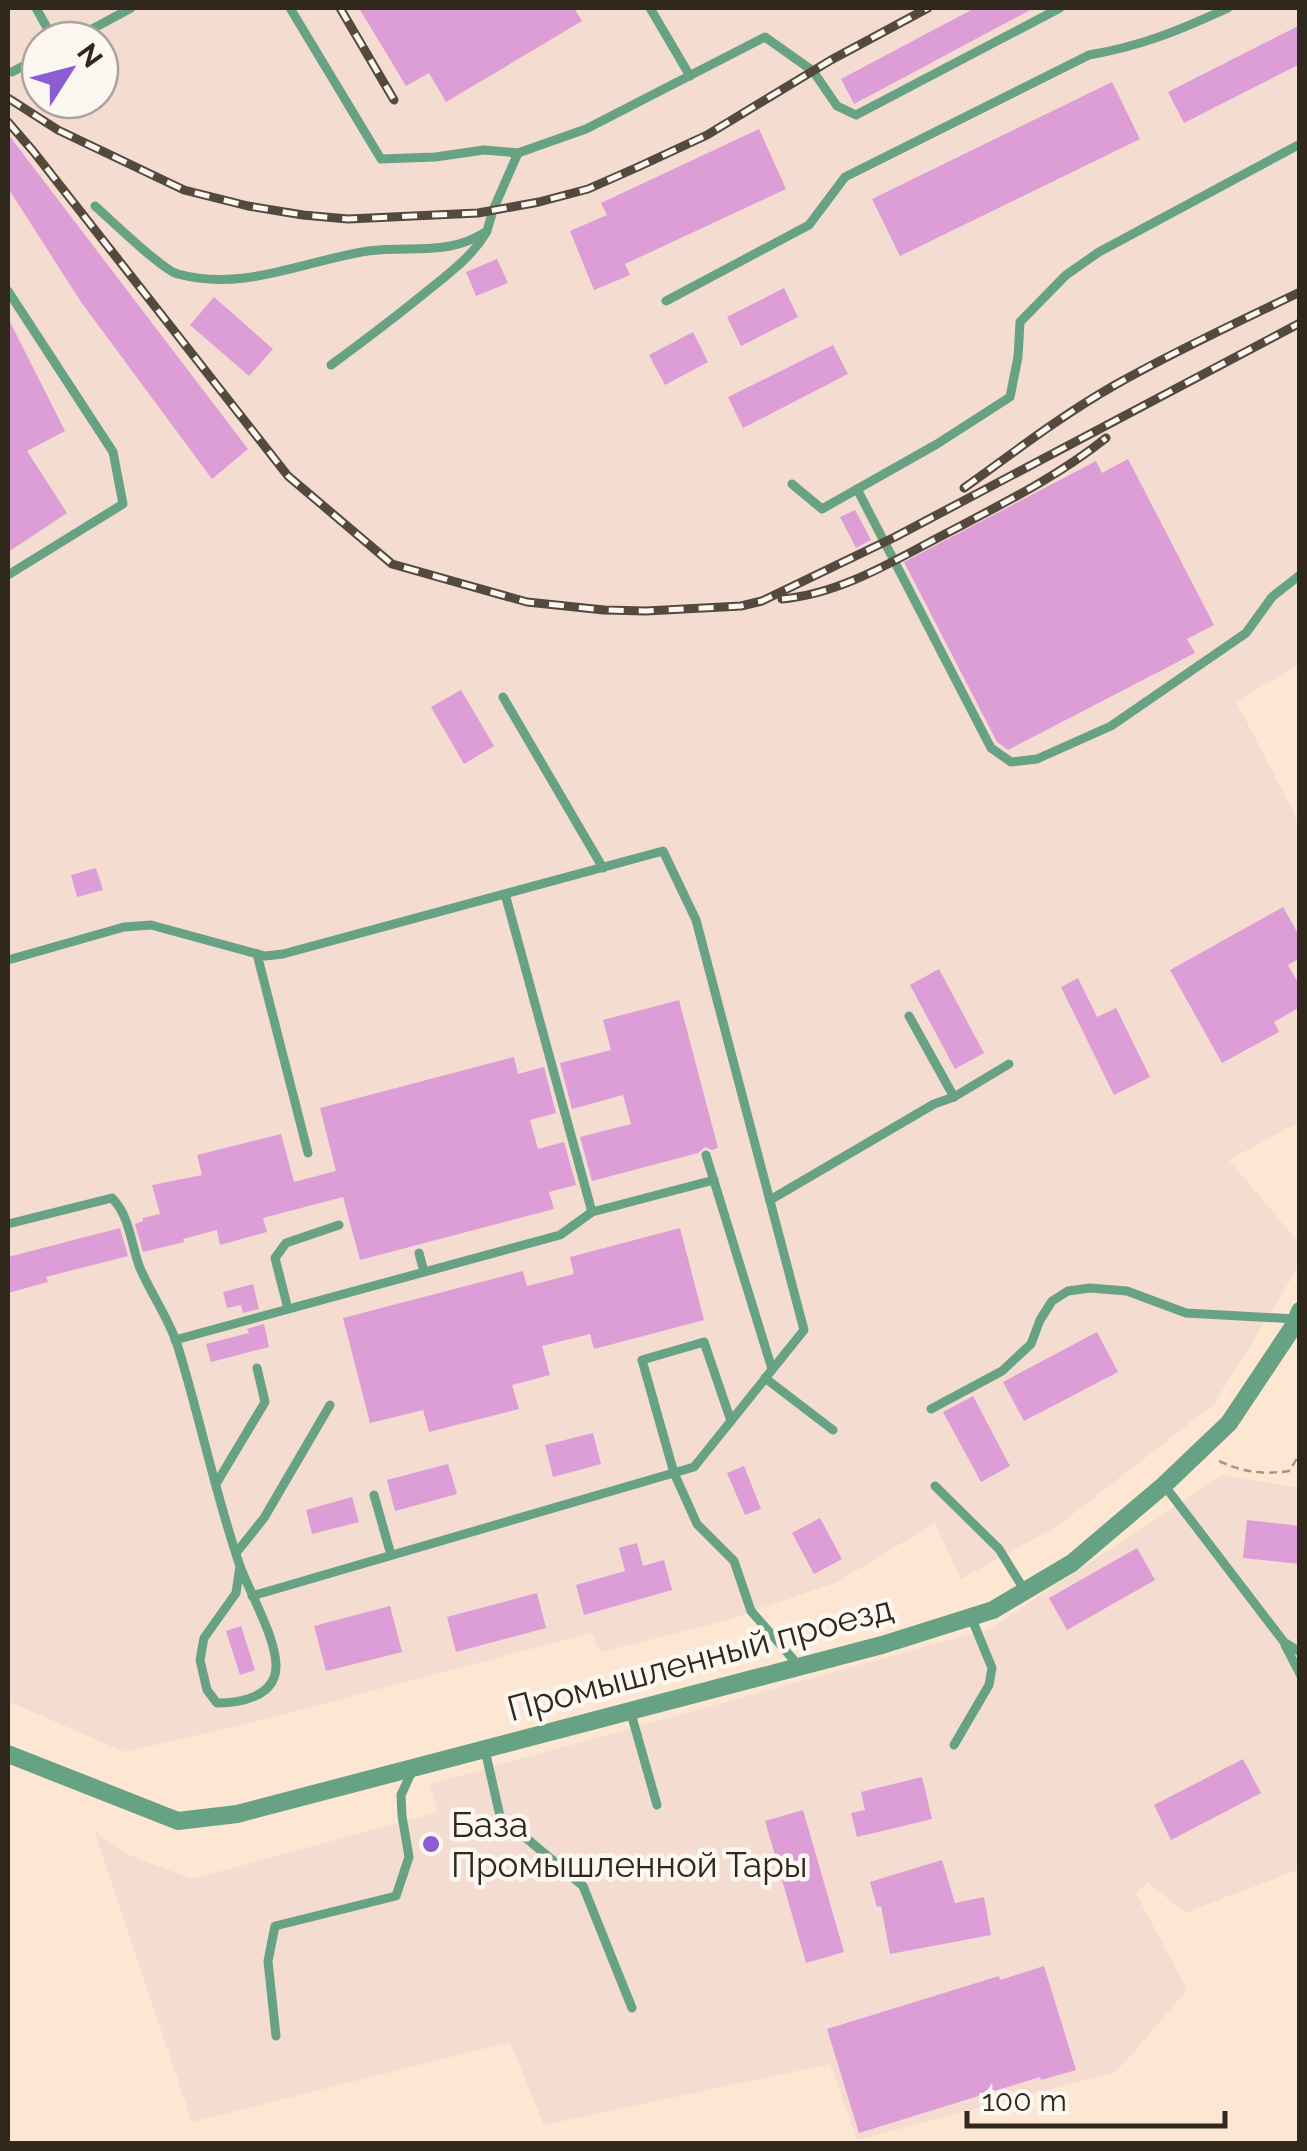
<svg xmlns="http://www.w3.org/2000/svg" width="1307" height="2151" viewBox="0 0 1307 2151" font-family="Raleway,sans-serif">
<rect width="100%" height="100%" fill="#fde7d2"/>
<g fill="#f4dcd1" fill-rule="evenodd">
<path d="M 8,8 L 1299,8 L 1299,665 L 1236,701 L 1299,823 L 1299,1122 L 1229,1160 L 1299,1243 L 1299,1266 L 1214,1404 L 1059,1525 L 961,1579 L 935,1523 L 837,1582 L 728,1620 L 601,1652 L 591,1633 L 250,1723 L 124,1752 L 8,1701 ZM 40,40 L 100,40 L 100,100 L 40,100 Z"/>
<polygon points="1223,1475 1299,1488 1299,1869 1185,1913 1148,1882 1136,1893 1187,1990 1116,2072 857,2140 830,2064 544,2125 510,2042 192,2122 94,1830 124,1853 192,1879 438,1812 430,1784 989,1629"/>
</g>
<g fill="#dd9dd7">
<polygon points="359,8 574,8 582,21 446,102 429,73 406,86"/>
<polygon points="975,8 1034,8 854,104 841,79"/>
<polygon points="1300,25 1300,64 1184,123 1168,92"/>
<polygon points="1112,82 1140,139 900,256 872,199"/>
<polygon points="759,129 786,189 625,264 630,275 594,290 570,231 607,215 601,203"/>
<polygon points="8,134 248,449 212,479 81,302 8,188"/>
<polygon points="497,259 508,283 476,296 466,272"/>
<polygon points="784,288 798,317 741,346 727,317"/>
<polygon points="214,297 273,349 249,376 190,325"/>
<polygon points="8,318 65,431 27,451 67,513 8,552"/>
<polygon points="693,332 708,362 665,385 649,355"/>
<polygon points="833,345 848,374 743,428 728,397"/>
<polygon points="1128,459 1214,625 1187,639 1195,653 1008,750 997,742 904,562 1096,461 1102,473"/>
<polygon points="855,510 871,540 856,548 840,517"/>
<polygon points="461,690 494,746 464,764 431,707"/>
<polygon points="96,868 103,890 77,897 71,875"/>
<polygon points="1283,907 1300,937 1300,958 1288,965 1300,986 1300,1007 1274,1022 1279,1032 1222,1063 1170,970"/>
<polygon points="939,969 984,1053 955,1069 910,985"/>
<polygon points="1078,978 1097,1017 1116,1008 1150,1077 1114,1095 1061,987"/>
<polygon points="679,1000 718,1148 712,1150 705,1147 698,1153 592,1181 580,1137 631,1124 623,1095 572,1109 560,1063 611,1050 603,1020"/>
<polygon points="514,1057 518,1074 544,1067 556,1113 530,1120 538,1149 564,1142 576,1185 549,1192 554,1209 360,1260 343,1197 263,1218 267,1232 220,1245 217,1230 183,1239 184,1242 143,1252 135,1224 143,1221 143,1218 160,1214 152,1185 202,1175 197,1155 281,1134 294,1182 336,1171 320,1108"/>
<polygon points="120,1228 128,1256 46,1277 48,1282 8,1293 8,1257"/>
<polygon points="680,1228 704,1320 594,1349 590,1334 542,1346 550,1375 512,1385 519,1409 429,1432 423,1410 370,1423 343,1318 523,1271 527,1286 574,1274 570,1257"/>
<polygon points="253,1284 259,1309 243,1313 241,1305 227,1308 223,1292"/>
<polygon points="264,1324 269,1347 211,1362 206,1344 249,1333 247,1329"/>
<polygon points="1097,1332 1118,1372 1024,1421 1003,1382"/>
<polygon points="973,1396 1010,1466 981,1482 943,1412"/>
<polygon points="593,1433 601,1464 553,1477 545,1445"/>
<polygon points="448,1464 457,1494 395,1511 387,1480"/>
<polygon points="744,1466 761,1509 745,1515 727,1473"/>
<polygon points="352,1497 359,1522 312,1534 306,1510"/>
<polygon points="820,1518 842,1559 814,1574 792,1533"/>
<polygon points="1247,1520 1300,1526 1300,1564 1243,1558"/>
<polygon points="637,1543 643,1566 664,1560 672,1590 584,1615 576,1585 625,1571 619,1548"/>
<polygon points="1137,1548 1155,1580 1067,1630 1049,1598"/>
<polygon points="537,1593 546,1628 456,1652 447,1617"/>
<polygon points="390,1606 402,1652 326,1671 314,1626"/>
<polygon points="241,1626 255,1670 240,1675 226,1631"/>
<polygon points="1243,1759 1261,1793 1171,1840 1154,1805"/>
<polygon points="922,1777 932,1819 857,1837 851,1813 865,1810 861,1792"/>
<polygon points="803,1810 844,1952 806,1963 765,1821"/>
<polygon points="942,1860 955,1903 984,1897 991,1935 890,1954 881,1906 877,1907 870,1882"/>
<polygon points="1044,1966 1076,2070 1041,2080 1040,2077 859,2133 827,2029 999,1976 1000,1980"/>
</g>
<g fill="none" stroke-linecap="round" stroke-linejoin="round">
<path stroke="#a69685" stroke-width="2.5" stroke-dasharray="8 5" stroke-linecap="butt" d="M 1219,1461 C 1243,1472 1262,1475 1289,1471 L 1300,1454"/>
<g stroke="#68a284" stroke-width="9">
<polyline points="36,8 54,40"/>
<polyline points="290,8 381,159 435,157 484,150 518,153 586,129 765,37 813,71 837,106 856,115 1060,8"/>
<polyline points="650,8 690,76"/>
<polyline points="72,40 131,8"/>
<polyline points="12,72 40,57"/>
<path d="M 95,206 C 110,219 163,271 178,274 C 244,292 303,261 368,251 C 411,245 448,257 487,231 L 493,210 L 518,153"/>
<polyline points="8,291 113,452 123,504 8,575"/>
<path d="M 666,301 L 809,225 L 845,177 L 1089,55 C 1142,46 1180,30 1228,8"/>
<path d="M 331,365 C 365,340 398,315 431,288 C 452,271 472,256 486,233"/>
<polyline points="792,484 822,509 937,444 1010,397 1018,357 1020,322 1066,275 1099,252 1300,144"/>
<polyline points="857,489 991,748 1011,762 1037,759 1111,726 1246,633 1272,597 1300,575"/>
<polyline points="503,697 603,868"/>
<polyline points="505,894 592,1212"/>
<polyline points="257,954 308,1153"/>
<polyline points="8,960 124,927 151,925 265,956 283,954 663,851 696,920 804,1330 694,1467 252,1596"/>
<polyline points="909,1016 954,1097"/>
<polyline points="706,1155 772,1369"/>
<polyline points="770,1200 934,1104 954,1097 1009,1064"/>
<path d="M 8,1224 L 112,1198 C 130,1216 131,1245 140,1268 C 151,1294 168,1317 177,1344 C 200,1417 215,1494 240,1566 C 250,1593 277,1640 276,1667 C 275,1697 240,1703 217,1703 L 207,1690 L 200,1660 L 204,1638 L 236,1593 L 240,1566"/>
<polyline points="419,1253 424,1272"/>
<polyline points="288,1309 275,1258 286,1243 339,1225"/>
<polyline points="175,1340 560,1235 592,1212 714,1180"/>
<polyline points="765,1378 833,1430"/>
<polyline points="931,1409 1002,1371 1031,1344 1040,1320 1052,1301 1068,1291 1090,1288 1127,1291 1186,1313 1296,1319"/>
<polyline points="731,1421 704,1342 642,1360 674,1473 697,1524 734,1561 751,1611 799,1666"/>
<polyline points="216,1484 265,1402 257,1368"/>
<polyline points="1164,1485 1284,1642 1300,1652"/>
<polyline points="935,1486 999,1549 1025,1591"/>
<polyline points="374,1495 391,1555"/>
<polyline points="236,1553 264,1518 330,1405"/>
<polyline points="1285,1645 1300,1674"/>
<polyline points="630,1710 657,1805"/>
<polyline points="954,1745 989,1685 992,1668 971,1617"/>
<polyline points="485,1750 500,1816 583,1886 632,2008"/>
<polyline points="276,2036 268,1961 275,1926 396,1896 409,1857 402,1816 401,1795 413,1769"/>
</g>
<polyline stroke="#68a284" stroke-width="18" points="8,1754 178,1821 237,1814 882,1645 993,1610 1072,1563 1164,1485 1229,1423 1293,1327 1300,1311"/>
<g stroke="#54493d" stroke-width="9">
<g id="rail">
<polyline points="340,8 394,100"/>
<polyline points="8,98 58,130 184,190 248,206 303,215 348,219 478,213 539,202 588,189 638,167 707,135 831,60 928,8"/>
<polyline points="8,122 33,151 288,476 392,564 527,602 604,610 646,611 741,606 762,601 895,537 1300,323"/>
<path d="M 964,488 C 1013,453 1062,415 1115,385 C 1175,351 1238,322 1300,292"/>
<path d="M 782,599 C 841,594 895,560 947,533 C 1002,504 1057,477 1106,438"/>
</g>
</g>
<use href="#rail" stroke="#fdf7f2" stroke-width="5" stroke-dasharray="15" stroke-linecap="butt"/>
</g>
<circle fill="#8c5cd5" stroke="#fdf7f2" stroke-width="4" cx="431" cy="1844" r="10"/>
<g text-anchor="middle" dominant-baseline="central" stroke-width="9" stroke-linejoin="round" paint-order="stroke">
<g font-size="35" fill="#30271d" stroke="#fdf7f2">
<text transform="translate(700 1658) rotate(-15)">Промышленный проезд</text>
</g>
<g font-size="35" fill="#30271d" stroke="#fdf7f2" text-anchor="start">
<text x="451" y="1824">База<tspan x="451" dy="40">Промышленной Тары</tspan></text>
</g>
</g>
<rect width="1307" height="2151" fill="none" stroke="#30271d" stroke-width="20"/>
<g transform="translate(70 70) rotate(54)"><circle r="48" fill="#fdf7f2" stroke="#aba49d" stroke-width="2.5"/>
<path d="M0-8L18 38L0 25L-18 38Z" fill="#8c5cd5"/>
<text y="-15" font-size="28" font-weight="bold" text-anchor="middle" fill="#30271d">N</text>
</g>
<path d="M967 2111v15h258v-15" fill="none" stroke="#30271d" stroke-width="5"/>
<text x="982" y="2111" font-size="30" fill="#30271d" stroke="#fdf7f2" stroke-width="8" paint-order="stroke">100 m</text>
</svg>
